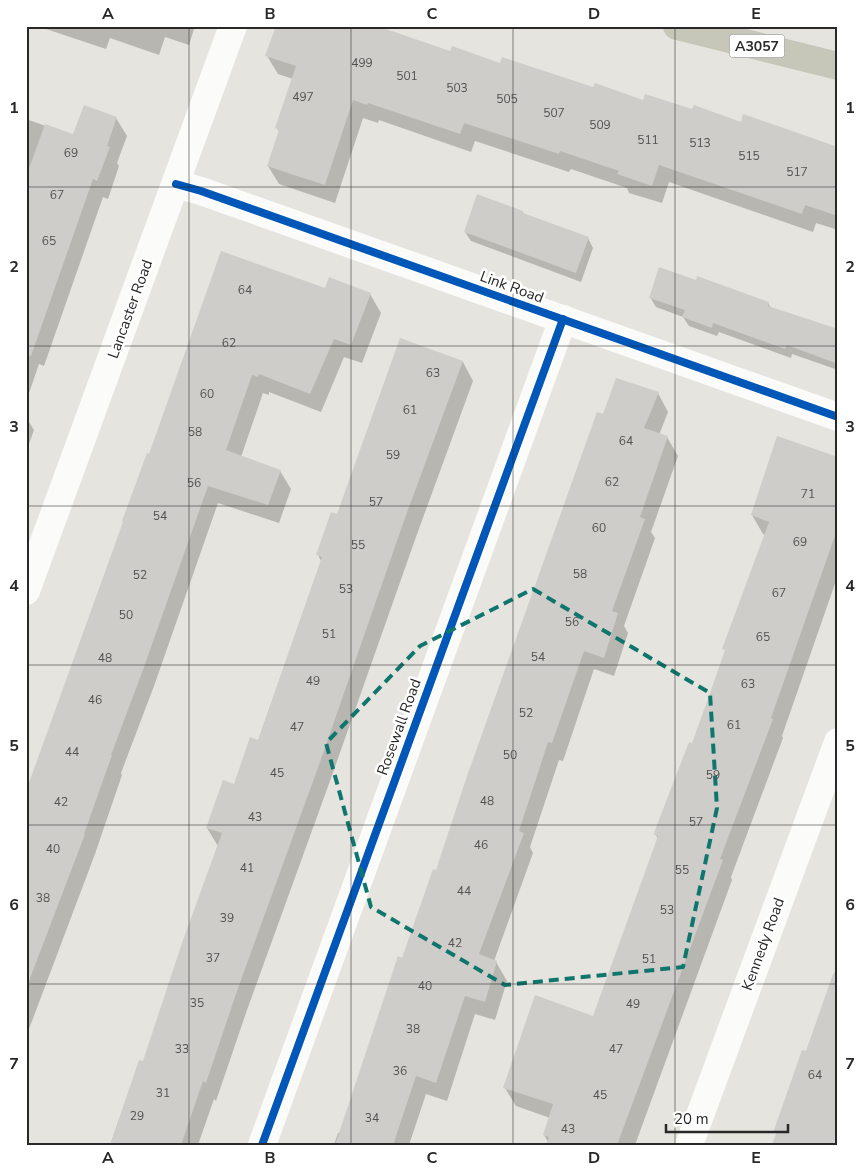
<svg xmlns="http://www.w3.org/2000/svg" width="864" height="1171" viewBox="0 0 864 1171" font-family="'Nunito Sans',sans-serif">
<rect width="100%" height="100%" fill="#e6e4de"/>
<g fill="#0003">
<polygon points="37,26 195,26 189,45 165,37 159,55 110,38 106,49"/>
<polygon points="451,52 644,101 742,124 838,148 838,230 816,223 813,232 669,182 662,203 629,193 627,188 571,169 569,172 475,141 471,152 379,120 378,123 363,118 335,203 279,184 268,166 280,133 277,128 293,79 278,74 267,56"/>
<polygon points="116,118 127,136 117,163 119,166 108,199 103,197 44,366 39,364 26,402 26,119 74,136"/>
<polygon points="523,212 524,215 588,238 593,248 581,282 471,241 465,232"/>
<polygon points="326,290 370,294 381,313 362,363 344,357 321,412 269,392 269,395 263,393 241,457 280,471 291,489 279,523 218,503 154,686 121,773 122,775 95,854 26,1037 26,795 150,455"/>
<polygon points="650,297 768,303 771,308 838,330 838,370 792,354 791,358 719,332 717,336 689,326 683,317 656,307"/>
<polygon points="400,340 463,362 473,381 416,537 330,781 247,1010 216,1101 214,1099 198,1145 110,1145 140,1061 144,1062 218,846 207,828 235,785 258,741 321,561 318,555 338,516"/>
<polygon points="658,393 668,412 659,435 667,437 678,456 651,532 655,538 624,626 628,633 614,676 594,669 563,761 559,760 530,847 533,853 494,961 496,962 507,981 495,1020 475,1014 447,1101 426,1094 409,1145 334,1145 338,1133 340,1133 436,872 604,416"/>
<polygon points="26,417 34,430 26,452"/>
<polygon points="838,459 838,575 782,736 783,738 731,877 732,880 635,1145 547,1145 548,1142 544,1135 550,1118 516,1106 505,1088 594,1017 658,839 656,835 692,745 726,652 724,649 765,535 763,534 752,515"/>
<polygon points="838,963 838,1145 777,1133 775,1130 807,1053"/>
</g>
<g fill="#cfcdc9">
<polygon points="276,26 377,26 450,51 452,46 500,63 502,57 593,87 595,83 643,100 645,94 692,109 694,105 741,122 743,114 838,147 838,216 805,205 802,214 659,165 652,186 617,174 619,171 560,151 559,154 464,123 460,134 368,103 367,105 353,100 325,185 297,176 267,166 279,130 275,128 296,66 265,56"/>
<polygon points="84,105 117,117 107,146 110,147 97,181 93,179 31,356 26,355 26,177 45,124 73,134"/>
<polygon points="477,194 523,211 523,213 589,237 576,273 464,232"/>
<polygon points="221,251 325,288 329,277 371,293 351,345 334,339 310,394 259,374 258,377 252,375 226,450 281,470 268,505 208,486 144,667 111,755 112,755 84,834 85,834 29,981 26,980 26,791 123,522 122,521 147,453 149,454"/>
<polygon points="659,267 696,280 697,276 769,302 768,306 838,329 838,364 787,345 785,349 713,323 712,328 682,317 685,310 649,298"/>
<polygon points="400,338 463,361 405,518 320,762 237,991 206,1083 203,1081 181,1145 110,1145 139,1060 143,1061 182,943 222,833 206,828 223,780 234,784 250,737 258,740 322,557 316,555 331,512 337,514"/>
<polygon points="616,378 659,392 644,428 668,436 640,517 645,519 612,611 618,613 604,658 584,651 552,743 548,742 519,831 524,833 479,954 497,961 485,1002 465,996 436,1083 416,1076 393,1145 335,1145 398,956 402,958 433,869 436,870 467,776 597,412 603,414"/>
<polygon points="777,436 838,457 838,527 771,718 773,719 720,859 723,860 617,1145 546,1145 549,1137 543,1135 553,1104 503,1088 535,995 593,1016 658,836 654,835 655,830 689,742 692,743 709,696 725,650 722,649 769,522 751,515"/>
<polygon points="833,974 838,975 838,1145 772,1145 777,1131 774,1130 802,1050 806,1051"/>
</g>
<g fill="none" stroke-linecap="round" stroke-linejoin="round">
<g stroke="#fbfbfa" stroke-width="28">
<polyline points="176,184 201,191 838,417"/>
<polyline points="26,591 233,26"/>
<polyline points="262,1145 563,319"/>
<polyline points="689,1145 838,742"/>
</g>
<polyline stroke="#c6c7b9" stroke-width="28" points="677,26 838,66"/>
<g stroke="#fff" stroke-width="11">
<g id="cycleway">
<polyline points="176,184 201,191 838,417"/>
<polyline points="262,1145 563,319"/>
</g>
</g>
<use href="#cycleway" stroke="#0057b8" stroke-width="8"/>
</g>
<path fill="none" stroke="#0f766e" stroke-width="4" stroke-dasharray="10 6" stroke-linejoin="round" d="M 533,589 L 710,693 L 717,808 L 683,967 L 505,985 L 371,907 L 326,743 L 420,646 Z"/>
<path fill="none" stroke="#282828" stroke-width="1" stroke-opacity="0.55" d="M 189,26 L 189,1145M 351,26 L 351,1145M 513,26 L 513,1145M 675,26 L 675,1145M 26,187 L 838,187M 26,346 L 838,346M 26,506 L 838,506M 26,665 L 838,665M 26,825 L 838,825M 26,984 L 838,984"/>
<g text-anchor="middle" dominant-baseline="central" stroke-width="5" stroke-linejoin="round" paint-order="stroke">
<g font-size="12" fill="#525251">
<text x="362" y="63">499</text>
<text x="407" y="76">501</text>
<text x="457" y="88">503</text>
<text x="303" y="97">497</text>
<text x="507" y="99">505</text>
<text x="554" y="113">507</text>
<text x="600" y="125">509</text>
<text x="648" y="140">511</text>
<text x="700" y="143">513</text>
<text x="71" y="153">69</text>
<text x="749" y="156">515</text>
<text x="797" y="172">517</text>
<text x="57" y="195">67</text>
<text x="49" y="241">65</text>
<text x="245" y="290">64</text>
<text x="229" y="343">62</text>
<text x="433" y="373">63</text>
<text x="207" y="394">60</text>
<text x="410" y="410">61</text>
<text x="195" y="432">58</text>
<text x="626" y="441">64</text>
<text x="393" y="455">59</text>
<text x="612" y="482">62</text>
<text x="194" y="483">56</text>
<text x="808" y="494">71</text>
<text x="376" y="502">57</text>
<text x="160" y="516">54</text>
<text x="599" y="528">60</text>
<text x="800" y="542">69</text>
<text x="358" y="545">55</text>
<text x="580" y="574">58</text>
<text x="140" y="575">52</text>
<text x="346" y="589">53</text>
<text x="779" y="593">67</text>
<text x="126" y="615">50</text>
<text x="572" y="622">56</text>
<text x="329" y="634">51</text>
<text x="763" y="637">65</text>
<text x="538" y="657">54</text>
<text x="105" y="658">48</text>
<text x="313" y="681">49</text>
<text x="748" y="684">63</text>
<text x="95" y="700">46</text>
<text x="526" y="713">52</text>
<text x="734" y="725">61</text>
<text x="297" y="727">47</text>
<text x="72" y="752">44</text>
<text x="510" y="755">50</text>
<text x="277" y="773">45</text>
<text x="713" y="775">59</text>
<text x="487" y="801">48</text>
<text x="61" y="802">42</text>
<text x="255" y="817">43</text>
<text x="696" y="822">57</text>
<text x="481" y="845">46</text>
<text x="53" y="849">40</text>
<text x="247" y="868">41</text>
<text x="682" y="870">55</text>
<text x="464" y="891">44</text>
<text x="43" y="898">38</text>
<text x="667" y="910">53</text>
<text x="227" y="918">39</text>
<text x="455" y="943">42</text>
<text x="213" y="958">37</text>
<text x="649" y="959">51</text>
<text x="425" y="986">40</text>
<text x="197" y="1003">35</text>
<text x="633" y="1004">49</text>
<text x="413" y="1029">38</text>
<text x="182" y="1049">33</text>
<text x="616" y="1049">47</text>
<text x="400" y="1071">36</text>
<text x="815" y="1075">64</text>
<text x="163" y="1093">31</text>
<text x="600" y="1095">45</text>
<text x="137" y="1116">29</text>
<text x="372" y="1118">34</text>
<text x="568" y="1129">43</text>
</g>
<rect fill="#fff" stroke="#686868" stroke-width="1" x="729.5" y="34.5" width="55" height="23" rx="4"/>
<g font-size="14" font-weight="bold" fill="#282828">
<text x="757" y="46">A3057</text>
</g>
<g font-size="15" fill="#282828" stroke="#fff">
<text transform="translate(512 287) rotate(20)">Link Road</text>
<text transform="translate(130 309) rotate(-70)">Lancaster Road</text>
<text transform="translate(399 727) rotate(-70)">Rosewall Road</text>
<text transform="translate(763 944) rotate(-70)">Kennedy Road</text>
</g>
</g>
<rect width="864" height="1171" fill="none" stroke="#ffffff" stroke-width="55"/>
<path d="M666 1124v8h122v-8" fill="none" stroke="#282828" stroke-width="2.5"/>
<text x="674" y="1124" font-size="15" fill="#282828" stroke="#ffffff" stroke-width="4" paint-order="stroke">20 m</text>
<rect x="28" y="28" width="808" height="1116" fill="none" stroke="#282828" stroke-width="2"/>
<g font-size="16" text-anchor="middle" font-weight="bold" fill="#282828">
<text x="108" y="19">A</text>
<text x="270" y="19">B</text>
<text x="432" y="19">C</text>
<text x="594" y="19">D</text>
<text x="756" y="19">E</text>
<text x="14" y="113">1</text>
<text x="850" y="113">1</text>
<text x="14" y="272">2</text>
<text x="850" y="272">2</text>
<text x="14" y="432">3</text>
<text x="850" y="432">3</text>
<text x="14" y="591">4</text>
<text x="850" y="591">4</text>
<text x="14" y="751">5</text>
<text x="850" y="751">5</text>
<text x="14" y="910">6</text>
<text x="850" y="910">6</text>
<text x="14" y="1069">7</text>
<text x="850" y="1069">7</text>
<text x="108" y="1163">A</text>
<text x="270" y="1163">B</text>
<text x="432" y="1163">C</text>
<text x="594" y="1163">D</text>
<text x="756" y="1163">E</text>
</g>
</svg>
